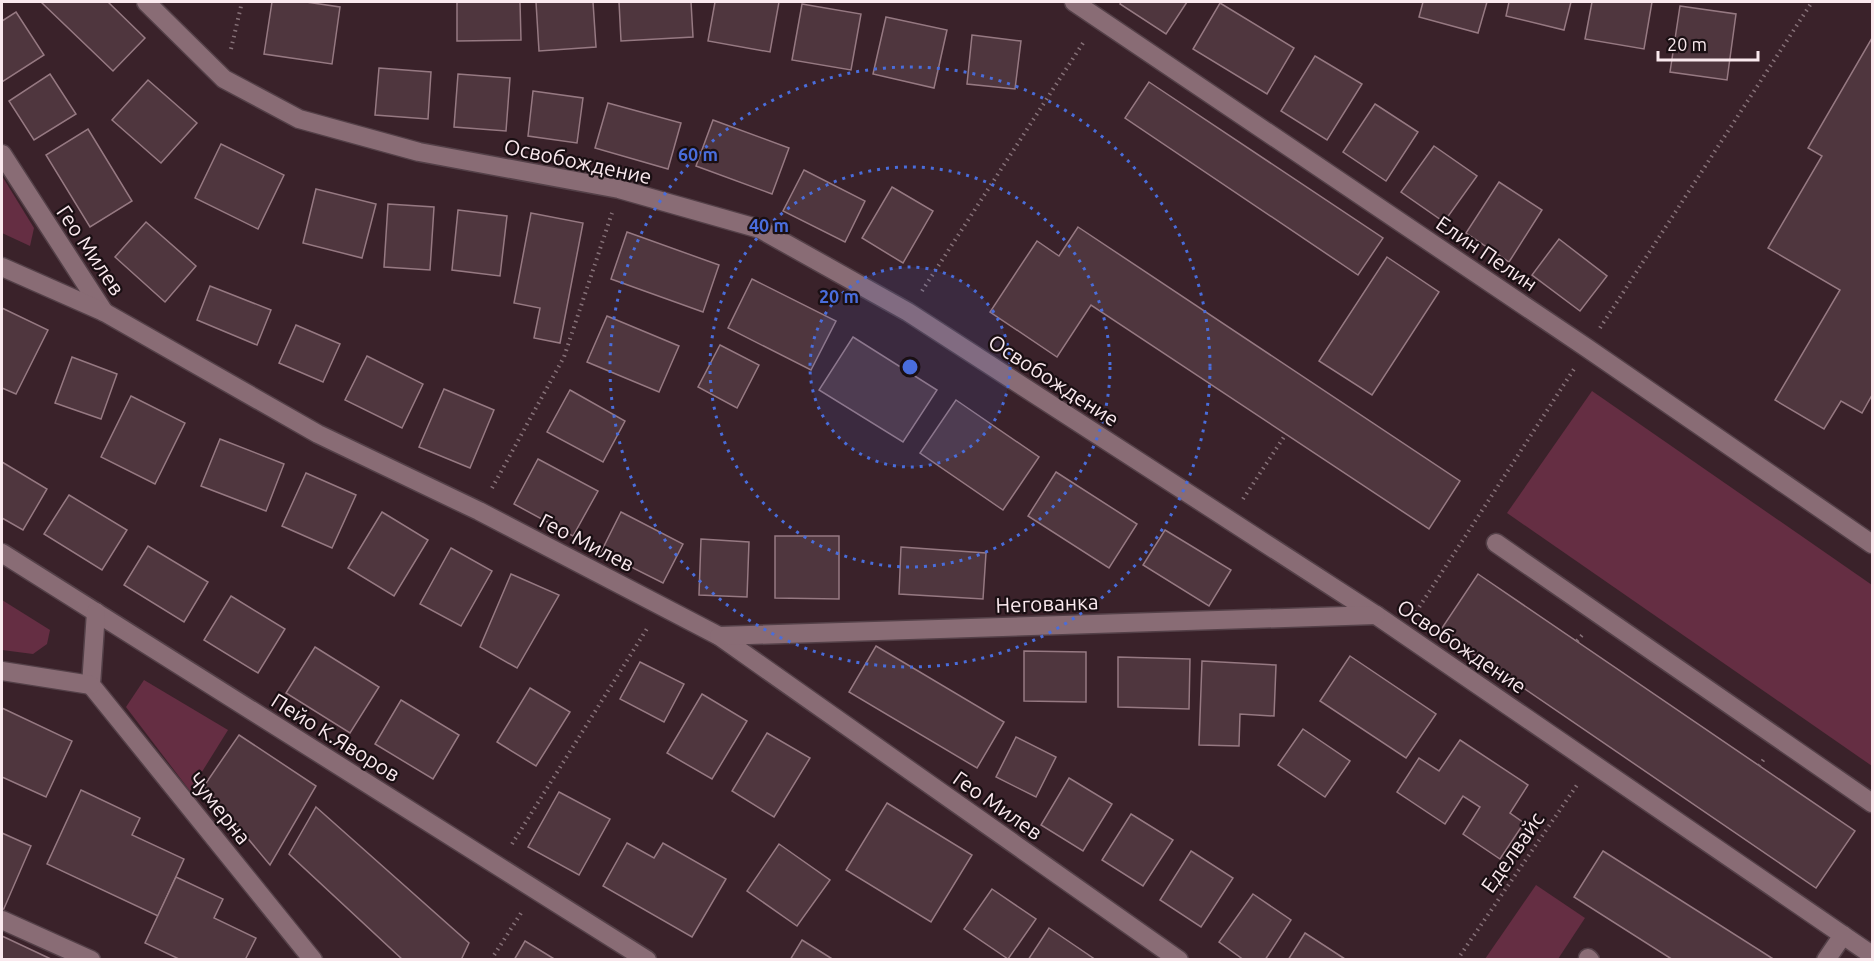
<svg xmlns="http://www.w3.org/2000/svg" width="1874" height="961" viewBox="0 0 1874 961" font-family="Ubuntu,sans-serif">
<rect width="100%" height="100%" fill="#3a222a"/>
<g fill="#652e43">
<polygon points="2,176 34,228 30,246 2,233"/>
<polygon points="1592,391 1872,585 1872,766 1507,513"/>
<polygon points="2,600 50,630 47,644 33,654 2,650"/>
<polygon points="144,680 228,730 190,791 126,707"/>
<polygon points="1536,885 1585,918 1558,959 1485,959"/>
</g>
<g fill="#4f363e" stroke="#967982" stroke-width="1.5">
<polygon points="41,2 108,2 145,38 113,71"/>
<polygon points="272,2 306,2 340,7 332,64 264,54"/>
<polygon points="457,2 520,2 521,40 457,41"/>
<polygon points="536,2 593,2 596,47 539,51"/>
<polygon points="619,2 691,2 693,37 621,41"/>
<polygon points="715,2 779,2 770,52 708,41"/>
<polygon points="1121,2 1187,2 1166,34 1120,4"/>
<polygon points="1423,2 1487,2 1478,33 1419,17"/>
<polygon points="1509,2 1571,2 1564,30 1506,16"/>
<polygon points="1592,2 1652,2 1644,49 1585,39"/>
<polygon points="1220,3 1294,48 1267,94 1193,49"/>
<polygon points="802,4 861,14 851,70 792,60"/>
<polygon points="1680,6 1736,14 1727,80 1670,72"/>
<polygon points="16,12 44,55 2,82 2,21"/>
<polygon points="886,17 947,30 934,88 873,74"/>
<polygon points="972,35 1021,41 1015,89 967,84"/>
<polygon points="1872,38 1872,395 1862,413 1841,401 1824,429 1775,400 1840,290 1768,248 1822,156 1808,148"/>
<polygon points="1315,56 1362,84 1327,140 1281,111"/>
<polygon points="379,68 431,72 428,119 375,115"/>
<polygon points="50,74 76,114 34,140 9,101"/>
<polygon points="458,74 510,78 506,131 454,127"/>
<polygon points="148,80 197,123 161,163 112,120"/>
<polygon points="1149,82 1383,238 1358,275 1125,118"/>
<polygon points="533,91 583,98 577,143 528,136"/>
<polygon points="608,103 681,123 668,169 595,148"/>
<polygon points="1375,104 1418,132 1386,181 1343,152"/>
<polygon points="713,120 789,148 772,194 696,166"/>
<polygon points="88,129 132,201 90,227 46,155"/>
<polygon points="221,144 284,175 258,229 195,198"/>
<polygon points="1434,146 1477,176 1444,222 1401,192"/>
<polygon points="804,170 865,201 845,242 783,211"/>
<polygon points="1499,182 1542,210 1509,262 1466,233"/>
<polygon points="892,187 933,211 903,263 862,238"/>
<polygon points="316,189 376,204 362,258 303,243"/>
<polygon points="388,204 434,207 430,270 384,267"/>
<polygon points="458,210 507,216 500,276 452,270"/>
<polygon points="531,213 583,223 560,343 534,338 540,308 514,303"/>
<polygon points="146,222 196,266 165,302 115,257"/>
<polygon points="1078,227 1460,481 1429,529 1091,305 1057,357 990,312 1037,241 1059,256"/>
<polygon points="627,232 719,265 703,312 611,279"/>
<polygon points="1559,239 1607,276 1580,311 1532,275"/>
<polygon points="1387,257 1439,292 1372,395 1319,361"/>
<polygon points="752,279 836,321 811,370 728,328"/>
<polygon points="210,286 271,310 257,345 197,320"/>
<polygon points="2,308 48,330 16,394 2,388"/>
<polygon points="607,316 679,346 659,392 587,362"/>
<polygon points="296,325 340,344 323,382 279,363"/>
<polygon points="853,337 937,390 903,442 819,390"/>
<polygon points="720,345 759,365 737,408 698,387"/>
<polygon points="367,356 423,384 402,428 345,400"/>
<polygon points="72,357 117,374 101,419 55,403"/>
<polygon points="444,389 494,410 470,468 419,447"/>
<polygon points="570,390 625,421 603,462 547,432"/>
<polygon points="131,396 185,423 155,484 101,457"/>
<polygon points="956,400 1039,457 1003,510 920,453"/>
<polygon points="220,439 284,464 266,511 201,486"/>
<polygon points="538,459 598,491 573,536 514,504"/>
<polygon points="2,462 47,489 23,530 2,518"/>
<polygon points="1056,472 1137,524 1109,568 1028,516"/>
<polygon points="306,473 356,495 332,548 282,526"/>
<polygon points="69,495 127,530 102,570 44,534"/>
<polygon points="382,512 428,540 394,596 348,568"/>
<polygon points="621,512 683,544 663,583 601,552"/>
<polygon points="1165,530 1231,570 1209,606 1143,565"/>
<polygon points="775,536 839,536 839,599 775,598"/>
<polygon points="701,539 749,542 747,597 699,595"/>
<polygon points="148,546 208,582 184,622 124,585"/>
<polygon points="901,547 986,553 983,599 899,594"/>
<polygon points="451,548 492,571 461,626 420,604"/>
<polygon points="511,574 559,595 517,668 480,647"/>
<polygon points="1478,574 1855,831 1816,888 1440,631"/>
<polygon points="231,596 285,629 258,673 204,640"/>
<polygon points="876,646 1004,722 977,768 849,692"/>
<polygon points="315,647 379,687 350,733 286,693"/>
<polygon points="1024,651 1086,652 1086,702 1024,701"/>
<polygon points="1350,656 1436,714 1406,758 1320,701"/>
<polygon points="1118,657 1190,659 1189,709 1118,707"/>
<polygon points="1202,661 1276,665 1274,716 1240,714 1239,746 1199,745"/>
<polygon points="640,662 684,684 664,722 620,699"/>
<polygon points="530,688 570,712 536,766 497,742"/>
<polygon points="702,694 747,721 712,779 667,753"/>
<polygon points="401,700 459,735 433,779 375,744"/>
<polygon points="2,708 72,741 46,797 2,777"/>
<polygon points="1303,729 1350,761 1325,797 1278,765"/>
<polygon points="767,733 810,758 774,817 732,791"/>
<polygon points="239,735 316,786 270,865 204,786"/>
<polygon points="1016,737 1056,757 1036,797 996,777"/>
<polygon points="1460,740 1528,785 1510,813 1524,823 1500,859 1463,834 1480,807 1463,796 1445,824 1397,792 1419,758 1439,771"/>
<polygon points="1069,778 1112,804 1083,851 1041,825"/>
<polygon points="81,790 140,818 132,835 184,859 158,916 47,864"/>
<polygon points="559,792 610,819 579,875 528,847"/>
<polygon points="887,803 972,855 931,922 846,870"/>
<polygon points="316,807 469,943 461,960 403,960 289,854"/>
<polygon points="1131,814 1173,840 1143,886 1102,860"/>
<polygon points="2,833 31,846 2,913"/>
<polygon points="627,843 654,858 663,843 726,879 692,937 603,886"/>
<polygon points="779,844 830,880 797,926 747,891"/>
<polygon points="1191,851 1233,878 1201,927 1160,900"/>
<polygon points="1603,851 1775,960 1673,960 1574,897"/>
<polygon points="176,877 223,899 214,918 256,938 245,960 181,960 145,943"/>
<polygon points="992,889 1036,919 1008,959 964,929"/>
<polygon points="1253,894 1291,920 1265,960 1244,960 1219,942"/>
<polygon points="1049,928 1096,960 1028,960"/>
<polygon points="1305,933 1345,959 1345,960 1288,960"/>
<polygon points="2,936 53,960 2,960"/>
<polygon points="802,940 834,960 790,960"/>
<polygon points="525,941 556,960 514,960"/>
</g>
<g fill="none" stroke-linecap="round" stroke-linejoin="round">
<g stroke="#544048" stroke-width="21">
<g id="minor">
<polyline points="146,2 224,79 299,119 419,152 619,189 760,229 908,312 1376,615 1872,955"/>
<polyline points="1074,2 1587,348 1872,544"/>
<polyline points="2,154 104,312"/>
<polyline points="2,267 104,312 318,434 479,511 719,636 1179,960"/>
<polyline points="1496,543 1872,803"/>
<polyline points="2,553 647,960"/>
<polyline points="96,612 91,685 313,960"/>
<polyline points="719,636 1376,615"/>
<polyline points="2,671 91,685"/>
<polyline points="2,920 91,960"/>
<polyline points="1588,958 1590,960"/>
<polyline points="1826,960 1843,935"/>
</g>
</g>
<g stroke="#867178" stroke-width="4" stroke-dasharray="1.5 4.5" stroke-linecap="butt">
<polyline points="231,49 242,2"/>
<polyline points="922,291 1085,40"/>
<polyline points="1600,328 1812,2"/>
<polyline points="492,488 564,357 612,213"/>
<polyline points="1243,499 1286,434"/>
<polyline points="1416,612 1574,369"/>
<polyline points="1577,641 1583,634"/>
<polyline points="1759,766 1764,759"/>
<polyline points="512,844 648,627"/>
<polyline points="491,960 523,910"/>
<polyline points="1457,960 1577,785"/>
</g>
<use href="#minor" stroke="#896c75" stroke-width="18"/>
</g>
<circle cx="910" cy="367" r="100" fill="#496ddc" fill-opacity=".12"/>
<g fill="none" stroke="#496ddc" stroke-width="3" stroke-dasharray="3 6">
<circle cx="910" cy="367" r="100"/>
<circle cx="910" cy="367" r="200"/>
<circle cx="910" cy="367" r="300"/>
</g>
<g text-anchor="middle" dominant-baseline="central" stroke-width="4.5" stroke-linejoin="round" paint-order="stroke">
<g font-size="21" fill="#fae9ee" stroke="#1a0f13">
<text transform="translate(578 161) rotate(12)">Освобождение</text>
<text transform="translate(91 250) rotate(56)">Гео Милев</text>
<text transform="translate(1487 253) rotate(34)">Елин Пелин</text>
<text transform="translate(1054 380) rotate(33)">Освобождение</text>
<text transform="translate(587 542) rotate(27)">Гео Милев</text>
<text transform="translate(1047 603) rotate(-2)">Негованка</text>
<text transform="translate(1462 646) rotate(34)">Освобождение</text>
<text transform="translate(336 737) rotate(32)">Пейо К.Яворов</text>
<text transform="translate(998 805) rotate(35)">Гео Милев</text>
<text transform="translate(220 808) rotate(51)">Чумерна</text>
<text transform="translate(1512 852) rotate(-55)">Еделвайс</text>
</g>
</g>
<circle cx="910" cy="367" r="9" fill="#496ddc" stroke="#1a0f13" stroke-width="3"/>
<g font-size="18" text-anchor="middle" font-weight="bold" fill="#496ddc" stroke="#1a0f13" stroke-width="4.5" stroke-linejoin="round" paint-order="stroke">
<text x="698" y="161">60 m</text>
<text x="769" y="232">40 m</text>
<text x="839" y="303">20 m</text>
</g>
<rect width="1874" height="961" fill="none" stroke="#fae9ee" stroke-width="6"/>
<path d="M1658 51v9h100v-9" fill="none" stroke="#fae9ee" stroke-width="3"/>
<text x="1667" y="51" font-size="18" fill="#fae9ee" stroke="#1a0f13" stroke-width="4.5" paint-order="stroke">20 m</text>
</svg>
